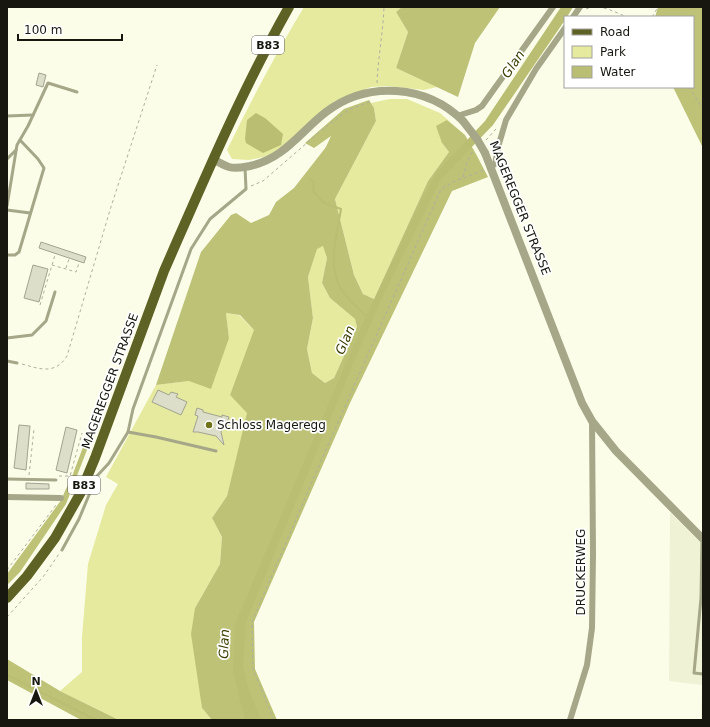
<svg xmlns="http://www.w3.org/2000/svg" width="710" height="727" viewBox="0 0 710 727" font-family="'DejaVu Sans',sans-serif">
<rect width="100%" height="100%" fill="#fbfde8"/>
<polygon fill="#eff2d5" points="670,512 703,545 703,720 701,720 702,685 669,681"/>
<g fill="#e5ea9e">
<path d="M 304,7 L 306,8 L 307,7 L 402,7 L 396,12 L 408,32 L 396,68 L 437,87 L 424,90 L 387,86 L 371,87 L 335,101 L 272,155 L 249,160 L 232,159 L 227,150 C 251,101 276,53 304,7 Z"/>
<polygon points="390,99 407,99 440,113 465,135 447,120 442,143 449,152 428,181 374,299 363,294 354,275 335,199 376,121 374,108 371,103"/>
<polygon points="324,246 327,258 322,283 330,298 355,319 357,327 334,378 325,383 312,373 307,349 313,318 308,277 317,248"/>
<polygon points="226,313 239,315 255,331 230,395 248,413 227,496 212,518 222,537 220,564 195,608 202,708 212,720 119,720 60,691 82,672 82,637 88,564 106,505 118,484 106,477 156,385 189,381 229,338"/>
</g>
<g fill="#bdc277" fill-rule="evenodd">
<polygon points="402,7 500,7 475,43 458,97 396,68 408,32 396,12"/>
<polygon points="658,7 703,7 703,148 673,87 693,87 693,17 655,17"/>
<path d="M 369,100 L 374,108 L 376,121 L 335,199 L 354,275 L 363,294 L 374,299 L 428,181 L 449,152 L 442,143 L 436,126 L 447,120 L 465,135 L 476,154 L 488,177 L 452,191 L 350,403 L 254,622 L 255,669 L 277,720 L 212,720 L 202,708 L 191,634 L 195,608 L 220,564 L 222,537 L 212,518 L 227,496 L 247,413 L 230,395 L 254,330 L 240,315 L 226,313 L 229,338 L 211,389 L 189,381 L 156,385 L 201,252 L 231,215 L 236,213 L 251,223 L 269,215 L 276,202 L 294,188 L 326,147 L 331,136 L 314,148 L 305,143 L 344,109 ZM 323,246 L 327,258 L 322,283 L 330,298 L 355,319 L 357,327 L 334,378 L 325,383 L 312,373 L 307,349 L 313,318 L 308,277 L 317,249 Z"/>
<path d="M 99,400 L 106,401 L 66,504 L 20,572 L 7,585 L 7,574 L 62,499 C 65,489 71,481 74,471 C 83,447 92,424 99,400 Z"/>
<polygon points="7,659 60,691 119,720 81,720 7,680"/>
</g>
<g fill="#babe73">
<polygon points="561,7 573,7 567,17 565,17 565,20 493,125 441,179 384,294 356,357 246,622 243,667 248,687 261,720 245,720 233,671 235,624 363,323 416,211 436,173 485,121"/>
<polygon points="256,113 265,118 283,134 281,145 263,153 246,143 245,139 247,120"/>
</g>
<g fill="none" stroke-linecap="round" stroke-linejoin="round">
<g stroke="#babe73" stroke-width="2">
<path d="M 309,178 L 314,182 L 313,191 L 324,203 L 341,209 C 337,234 327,266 341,289 C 345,296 361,310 367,317"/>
<polyline points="7,675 96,720"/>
</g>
</g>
<g fill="#dcdec9" stroke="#a2a390">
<polygon points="39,73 46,75 43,87 36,85"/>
<polygon points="41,242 86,257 84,263 39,248"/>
<polygon points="33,265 48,269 39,302 24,298"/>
<polygon points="158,390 169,395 171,392 178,394 176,397 187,402 181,415 152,402"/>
<polygon points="197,408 203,410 203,412 222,417 222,415 229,417 227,423 224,423 221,432 224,445 216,436 198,432 193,432 198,416 195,415"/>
<polygon points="19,425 30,426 26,470 14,468"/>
<polygon points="66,427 77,430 67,473 56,470"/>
<polygon points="26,483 49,484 49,489 26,489"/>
</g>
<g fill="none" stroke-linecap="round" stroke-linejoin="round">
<g stroke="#aeb09f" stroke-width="1" stroke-dasharray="3 3" stroke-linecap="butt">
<path d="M 586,9 C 600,3 614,12 627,17"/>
<polyline points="652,17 658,7"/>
<path d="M 377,83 C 378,58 383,33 384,7"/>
<polyline points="689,87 703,109"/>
<polyline points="486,140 496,129"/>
<polyline points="463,177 467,162 474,149"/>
<polyline points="251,186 263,181 323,129 350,109 372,101"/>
<polyline points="52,265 76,272 79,263"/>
<polyline points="66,268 69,259"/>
<polyline points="40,305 55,255"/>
<path d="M 22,364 C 40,369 55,375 67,356 L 110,210 L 157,65"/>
<polyline points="29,475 34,429"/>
<polyline points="59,476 70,476 82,433"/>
<polyline points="7,570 56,505"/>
<polyline points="7,617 43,577 59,554"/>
<polyline points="274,720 253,669 252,622 321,461 441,189 453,182 484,170"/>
</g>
<g stroke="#a5a788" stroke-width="3">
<polyline points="7,116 33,115"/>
<polyline points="7,159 16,150"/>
<polyline points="7,206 17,145 28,126 48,83 77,92"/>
<polyline points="7,210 30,213"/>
<polyline points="7,255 15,255 19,252 44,168 38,159 20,140"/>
<polyline points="7,338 32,335 46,321 55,292"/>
<polyline points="7,361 17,363"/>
<polyline points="128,432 156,437 216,451"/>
<polyline points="7,479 56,480"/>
<polyline points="702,540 701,598 694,673 703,674"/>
<polyline points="62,550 79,519 97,476 109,463 128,432 133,409 191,249 210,219 246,189 245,167"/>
</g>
<g stroke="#a5a788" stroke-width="6">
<polyline points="573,17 580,7"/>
<polyline points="457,116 476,110 482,106 553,7"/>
<polyline points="490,168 495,164 499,144 506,120 536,69 565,28"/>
<polyline points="7,497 61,498"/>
<polyline points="570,720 587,665 592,628 593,554 592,421"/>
</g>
<g stroke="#a5a788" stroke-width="8">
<polyline points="485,153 582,403 592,421 616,451 703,539"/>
<path d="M 213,159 C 218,162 223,165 229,167 C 236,169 244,167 250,166 C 285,158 300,132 326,112 C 368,80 427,85 463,121"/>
</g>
<path stroke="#5f6225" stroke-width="10" d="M 7,598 L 27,576 L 55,538 L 80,494 L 95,458 L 164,271 C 203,182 241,92 289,7"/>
<polyline stroke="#a5a788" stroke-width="8" points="463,121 477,139 485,153"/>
</g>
<circle fill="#6f7217" stroke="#fff" stroke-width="1.5" cx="209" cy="425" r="4"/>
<g text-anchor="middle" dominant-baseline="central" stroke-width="3.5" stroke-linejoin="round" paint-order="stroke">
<g fill="#fff" stroke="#5d5d58" stroke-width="1">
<rect x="252" y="36" width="32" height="18" rx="3"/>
<rect x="68" y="476" width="32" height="18" rx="3"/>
</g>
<g font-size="11" font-weight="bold" fill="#171710">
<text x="268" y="45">B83</text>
<text x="84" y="485">B83</text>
</g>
<g font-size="12" fill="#171710" stroke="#fff">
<text transform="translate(520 208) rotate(68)">MAGEREGGER STRASSE</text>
<text transform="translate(110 381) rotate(-70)">MAGEREGGER STRASSE</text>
<text transform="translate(581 572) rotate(-90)">DRUCKERWEG</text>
</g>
<g font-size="12" fill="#171710" stroke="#fff" text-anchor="start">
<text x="217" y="425">Schloss Mageregg</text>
</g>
<g font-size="13" font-style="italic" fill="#3c3d00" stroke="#fff">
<text transform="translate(513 64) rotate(-56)">Glan</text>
<text transform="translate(345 340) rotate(-67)">Glan</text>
<text transform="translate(224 644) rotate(-88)">Glan</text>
</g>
</g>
<rect width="710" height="727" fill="none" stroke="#171710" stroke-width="16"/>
<rect x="564" y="16" width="130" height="72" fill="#ffffff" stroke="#a2a29f"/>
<rect x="572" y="29" width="20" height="6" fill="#5f6225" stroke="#a2a29f"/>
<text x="600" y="36" font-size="12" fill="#171710">Road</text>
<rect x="572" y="46" width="20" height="12" fill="#e5ea9e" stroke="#a2a29f"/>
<text x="600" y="56" font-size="12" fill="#171710">Park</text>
<rect x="572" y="66" width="20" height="12" fill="#babe73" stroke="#a2a29f"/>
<text x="600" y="76" font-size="12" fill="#171710">Water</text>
<g transform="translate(36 691)" stroke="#ffffff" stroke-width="3" paint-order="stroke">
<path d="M0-3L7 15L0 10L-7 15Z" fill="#171710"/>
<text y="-6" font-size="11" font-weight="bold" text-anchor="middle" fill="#171710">N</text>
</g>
<path d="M18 34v6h104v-6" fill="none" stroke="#171710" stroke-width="2"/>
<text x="24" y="34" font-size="12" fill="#171710" stroke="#ffffff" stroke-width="3" paint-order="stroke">100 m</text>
</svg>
